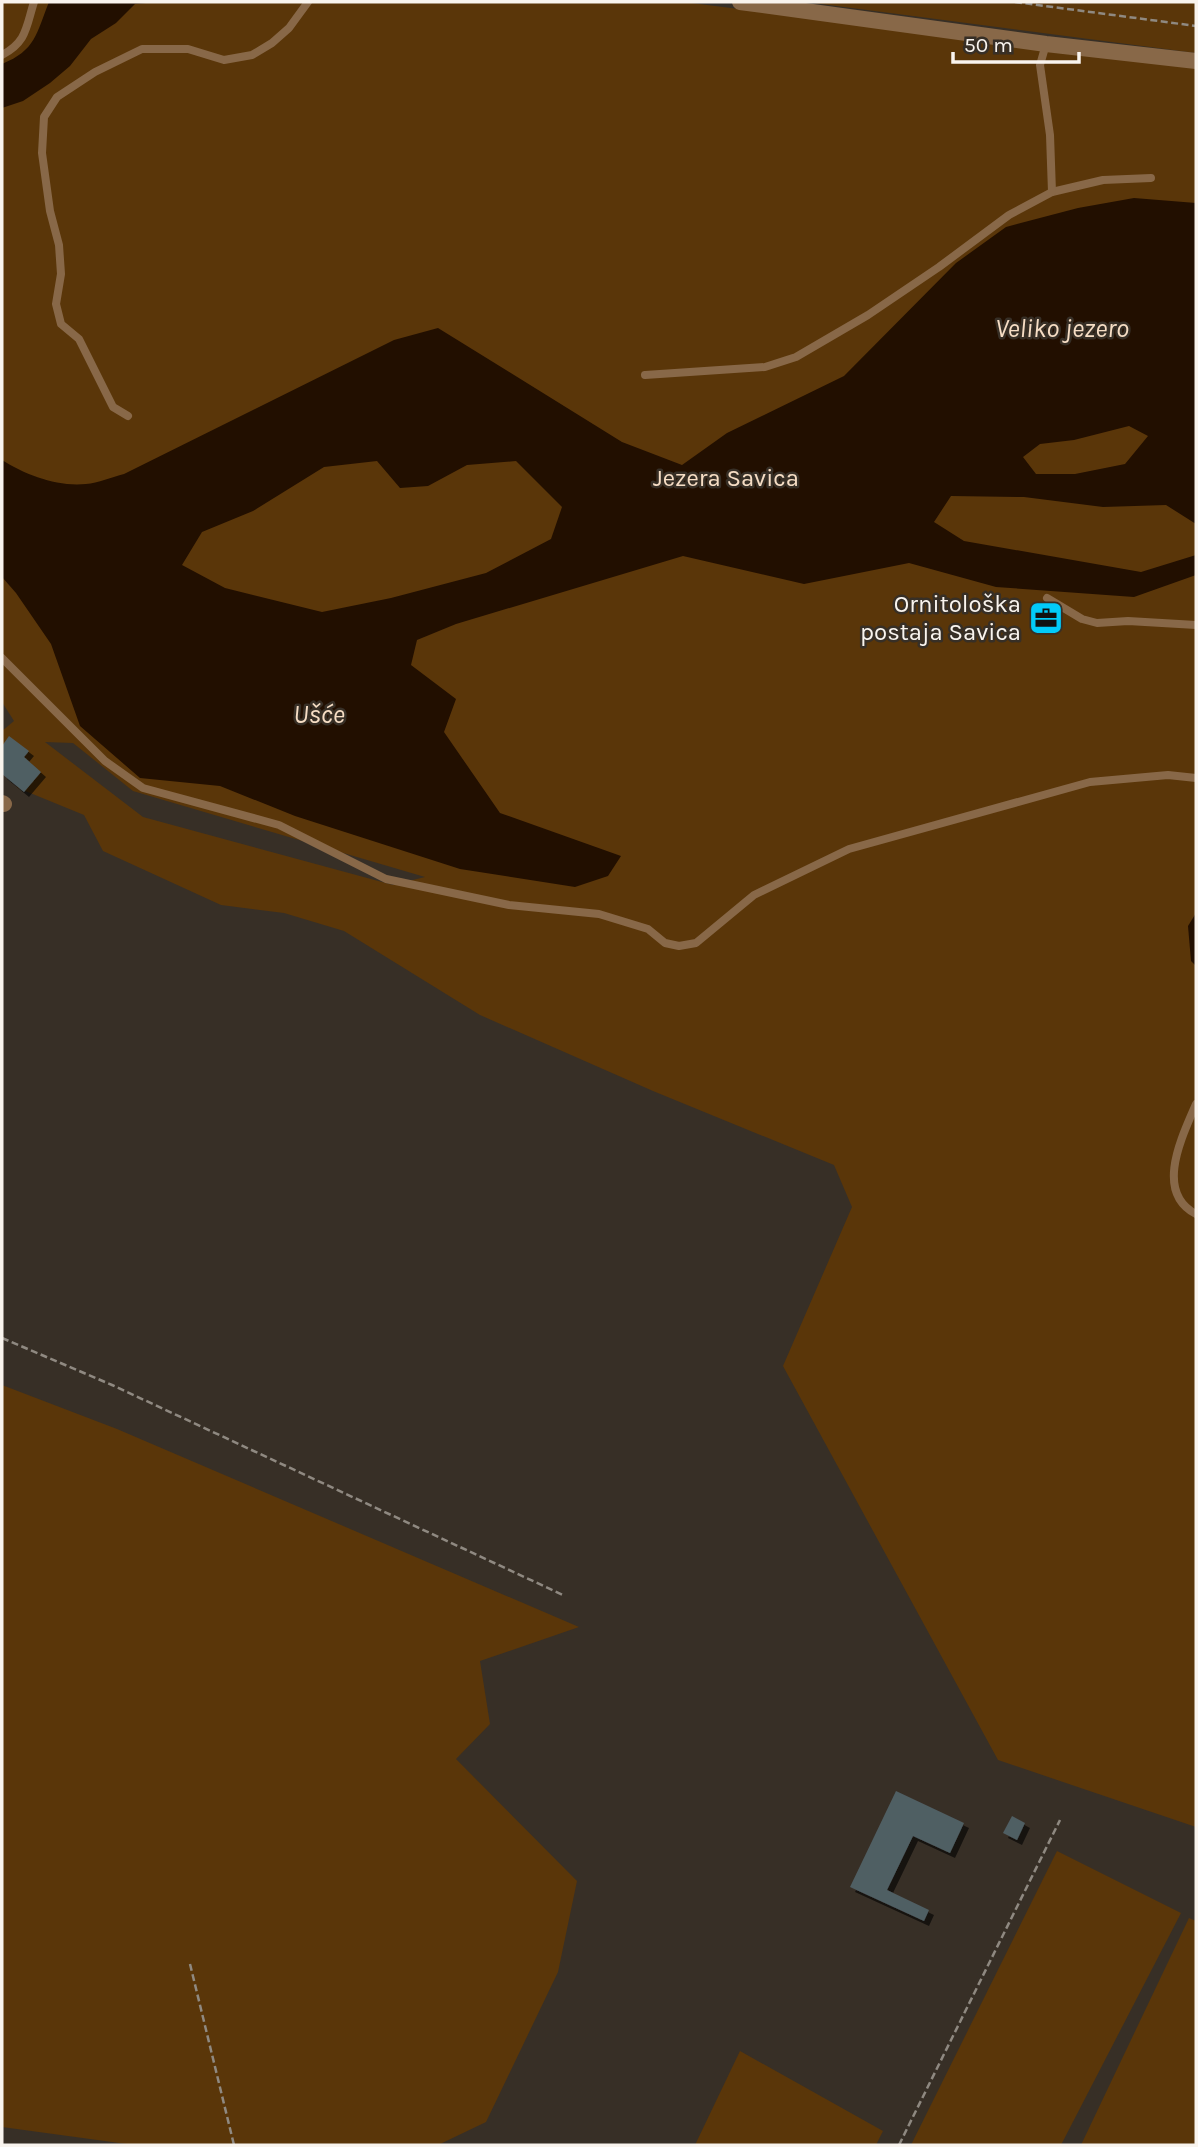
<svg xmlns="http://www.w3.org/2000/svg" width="1198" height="2147" viewBox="0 0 1198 2147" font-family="Karla,sans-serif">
<defs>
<filter id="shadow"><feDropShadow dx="5" dy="5" stdDeviation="0" flood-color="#0009"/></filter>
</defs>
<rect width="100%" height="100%" fill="#372f26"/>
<g fill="#5a3609" fill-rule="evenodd">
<path d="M 2,2 L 684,2 L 1196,68 L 1196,1827 L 998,1760 L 783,1366 L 852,1207 L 834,1165 L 653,1091 L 480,1015 L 344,931 L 284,913 L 221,905 L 103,851 L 84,815 L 18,788 L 2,767 L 2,731 L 14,721 L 2,702 ZM 45,742 L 73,743 L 133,791 L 425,877 L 393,885 L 143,817 Z"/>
<polygon points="806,2 1196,2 1196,53"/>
<polygon points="2,1385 117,1429 579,1627 480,1661 490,1724 456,1759 577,1881 558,1972 486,2122 438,2145 134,2145 2,2127"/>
<polygon points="1057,1851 1181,1913 1061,2145 911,2145"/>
<polygon points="1189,1918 1196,1921 1196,2145 1081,2145"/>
<polygon points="740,2051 883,2131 876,2145 695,2145"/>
</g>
<g fill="#220f00" fill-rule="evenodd">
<path d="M 49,2 L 157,2 L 135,4 L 116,23 L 91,39 L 70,66 L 50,83 L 23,101 L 2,108 L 2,64 C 36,50 36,34 49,2 Z"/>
<path d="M 1134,198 L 1196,203 L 1196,524 L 1166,505 L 1103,507 L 1024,497 L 951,496 L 934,522 L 964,541 L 1141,572 L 1196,555 L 1196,575 L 1134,597 L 996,587 L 909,563 L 804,584 L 683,556 L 456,624 L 417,640 L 411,665 L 456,699 L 444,732 L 500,813 L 621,856 L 608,876 L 575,887 L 460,869 L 295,816 L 220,786 L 140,778 L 80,726 L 51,644 L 16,593 L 2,577 L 2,460 C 26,475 57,487 86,484 C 98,483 112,477 124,474 L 394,340 L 438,328 L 622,442 L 682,465 L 727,433 L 844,376 L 956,263 L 1006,227 L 1078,208 ZM 1129,426 L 1148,436 L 1125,464 L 1075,474 L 1036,474 L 1023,457 L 1040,444 L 1074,440 ZM 377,461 L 400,488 L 428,486 L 467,465 L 516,461 L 562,507 L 551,539 L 486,573 L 391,598 L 322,612 L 225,588 L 182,565 L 202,532 L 253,511 L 324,467 Z"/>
<polygon points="1196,913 1196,966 1191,961 1188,926"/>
</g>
<g fill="#505e63" filter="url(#shadow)">
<polygon points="1044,606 1057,613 1048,629 1035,622"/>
<polygon points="9,736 29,751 24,757 41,772 24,792 2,774 2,746"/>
<polygon points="896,1791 964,1823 950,1853 913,1836 887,1890 929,1910 924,1921 850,1887"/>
<polygon points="1012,1816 1025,1823 1017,1840 1003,1833"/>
</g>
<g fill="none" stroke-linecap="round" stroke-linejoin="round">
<g stroke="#8f8981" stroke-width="2.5" stroke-dasharray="7 3.5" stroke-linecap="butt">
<polyline points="1015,2 1196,26"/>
<polyline points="2,1338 112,1385 563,1595"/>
<polyline points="190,1964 234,2145"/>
<polyline points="899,2145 1060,1820"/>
</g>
<g stroke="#886848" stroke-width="8">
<path d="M 2,55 C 27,42 26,27 34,2"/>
<polyline points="1052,192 1103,180 1151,178"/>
<polyline points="645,375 765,367 796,357 868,315 939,267 1009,215 1052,192 1050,135 1040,65 1046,44"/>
<polyline points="128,416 113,407 79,339 61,324 56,304 61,274 59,245 50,211 42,153 44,117 57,97 95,72 142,49 188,49 224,60 252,55 272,43 289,28 308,2"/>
<polyline points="1047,598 1082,619 1097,623 1128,621 1196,625"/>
<polyline points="2,658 105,761 143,788 279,825 386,879 509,905 599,914 648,929 665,943 679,946 696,943 754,895 849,849 1090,782 1168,775 1196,778"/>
<path d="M 1196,1104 C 1182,1137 1154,1192 1196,1214"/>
</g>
<g stroke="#886848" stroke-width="16">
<polyline points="740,2 1046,44 1196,61"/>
<polyline points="2,803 4,804"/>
</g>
</g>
<defs>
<g id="office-square" transform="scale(1.75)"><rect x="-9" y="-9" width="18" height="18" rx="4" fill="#02cbf9" stroke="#372f26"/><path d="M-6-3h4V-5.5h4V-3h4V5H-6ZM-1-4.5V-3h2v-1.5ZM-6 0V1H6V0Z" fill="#111"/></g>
</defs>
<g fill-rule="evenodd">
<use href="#office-square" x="1046" y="618"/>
</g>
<g text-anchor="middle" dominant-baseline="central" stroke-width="5" stroke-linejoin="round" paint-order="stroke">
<g font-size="24" fill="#f6ddc4" stroke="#372f26">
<text x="726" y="478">Jezera Savica</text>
</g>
<g font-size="24" fill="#f9f4ee" stroke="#372f26" text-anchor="end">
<text x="1021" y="604">Ornitološka<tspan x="1021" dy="28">postaja Savica</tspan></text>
</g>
<g font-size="26" font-style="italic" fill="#f6ddc4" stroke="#372f26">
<text x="1062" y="328">Veliko jezero</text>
<text x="319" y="714">Ušće</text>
</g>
</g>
<rect width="1198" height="2147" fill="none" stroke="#f9f4ee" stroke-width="7"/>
<path d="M953 52v10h126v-10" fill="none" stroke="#f9f4ee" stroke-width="3.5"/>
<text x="964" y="52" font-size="21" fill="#f9f4ee" stroke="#372f26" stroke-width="5" paint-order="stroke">50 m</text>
</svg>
